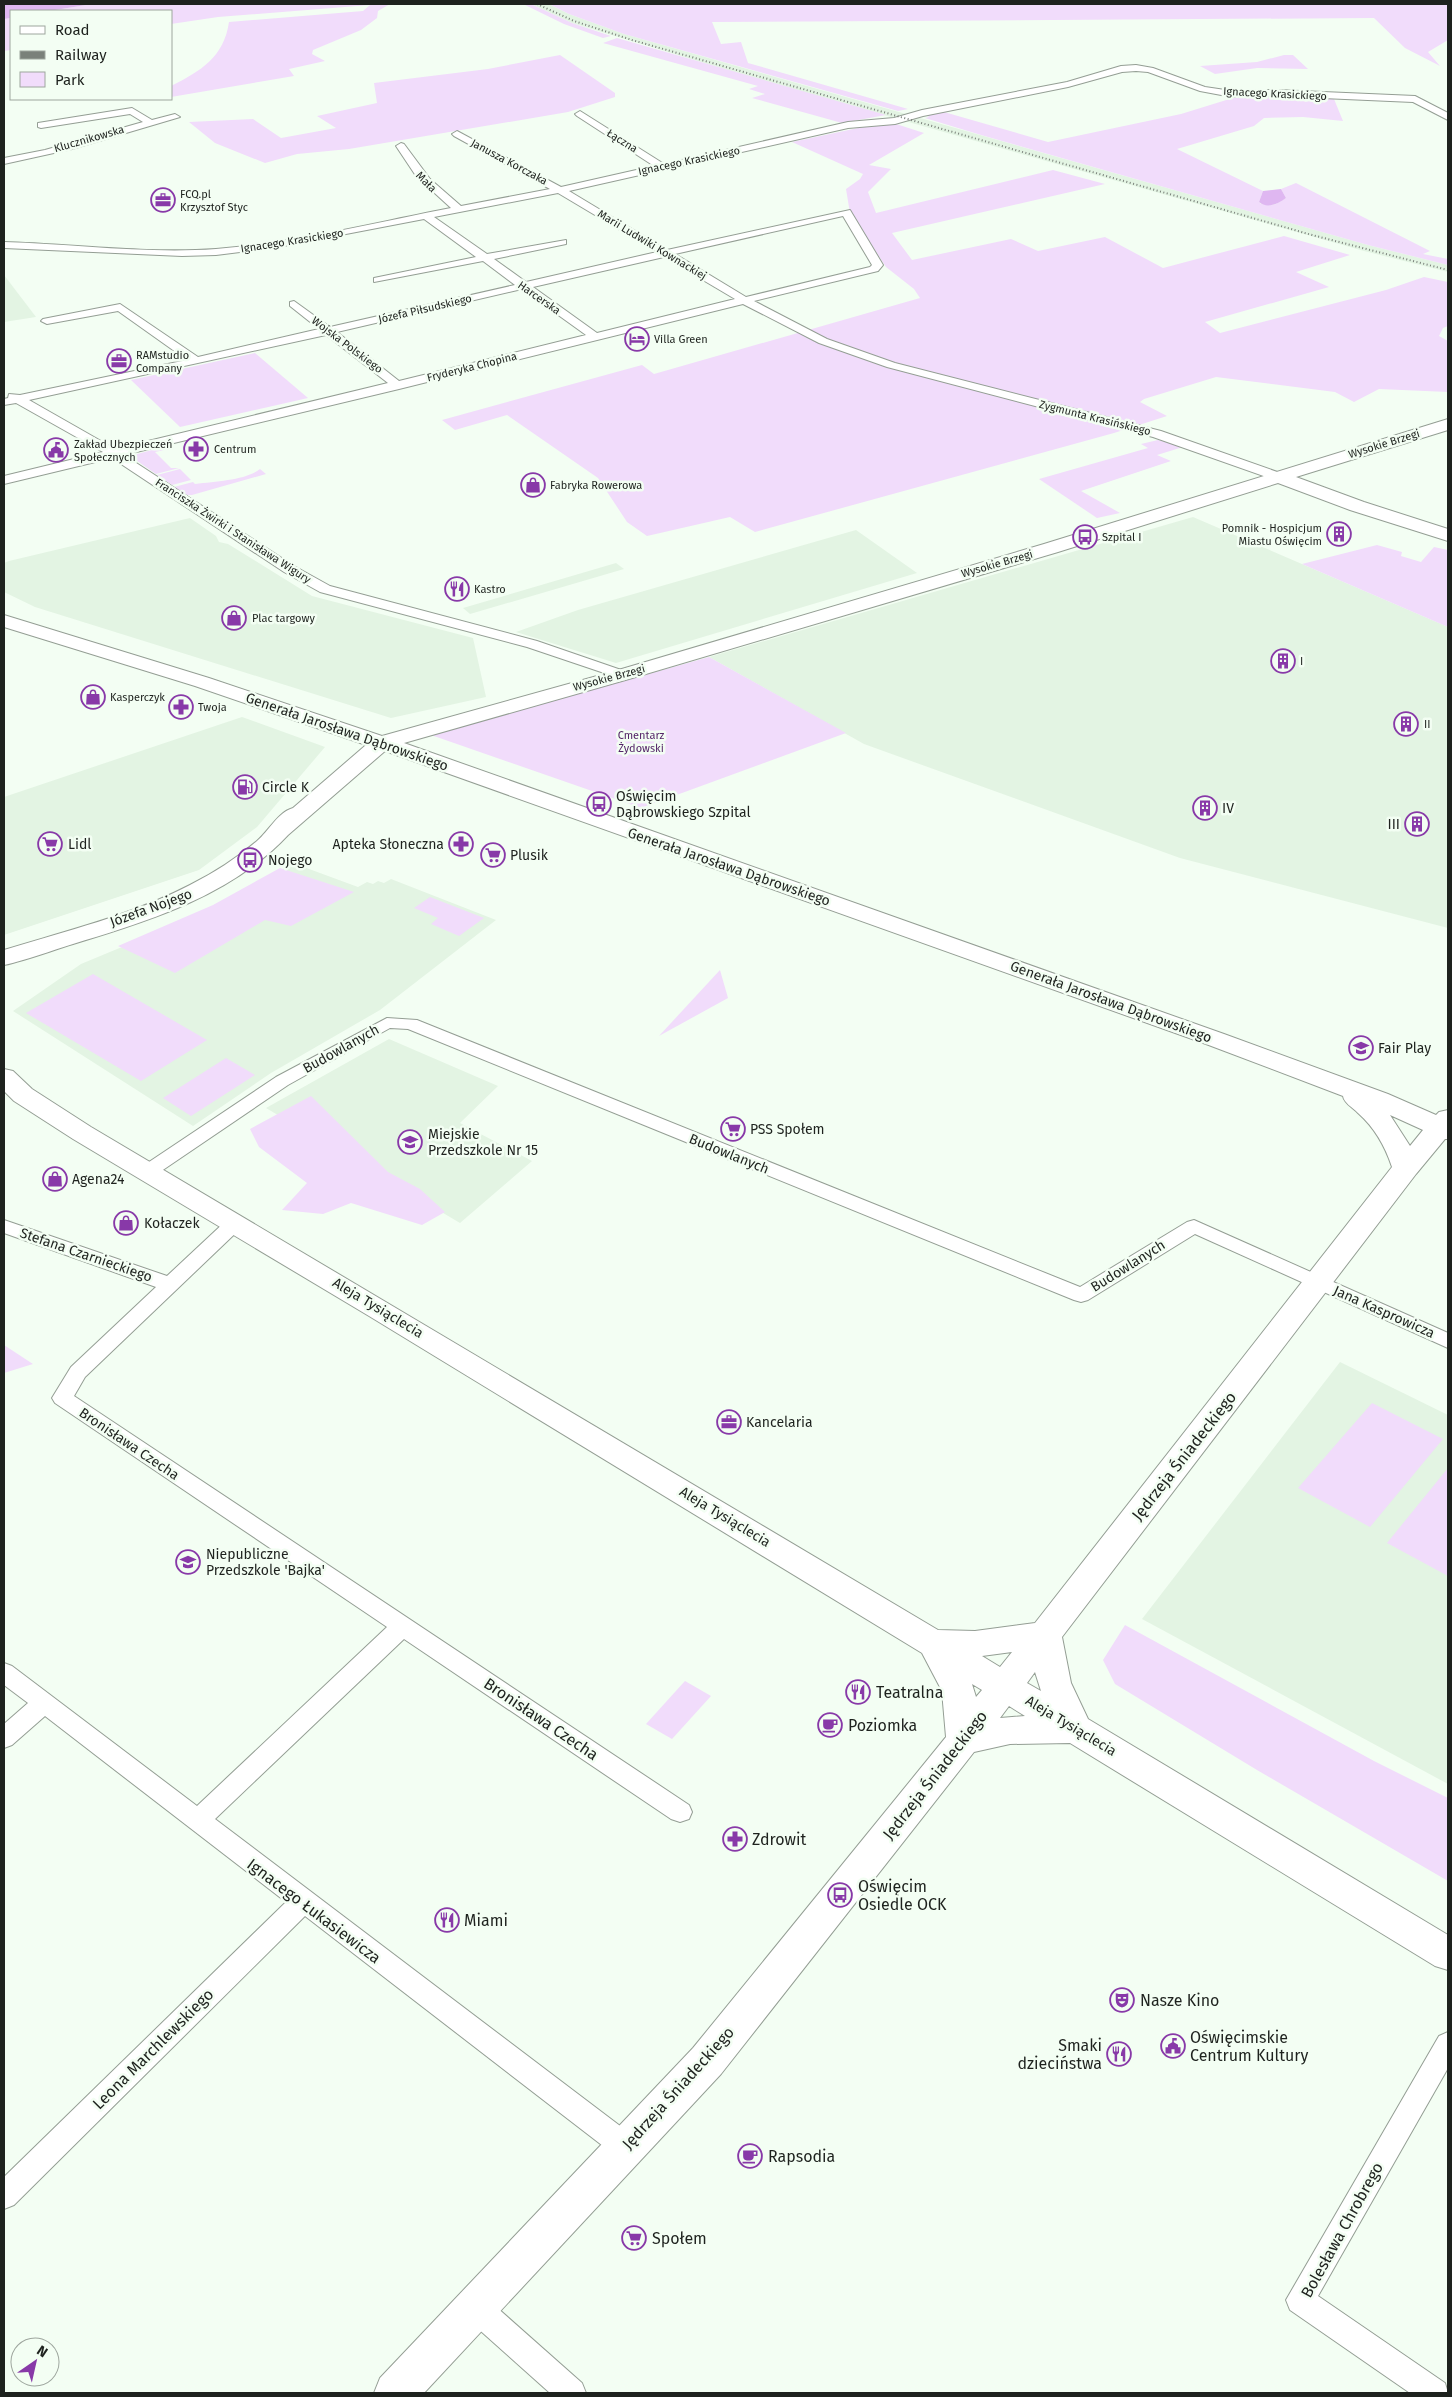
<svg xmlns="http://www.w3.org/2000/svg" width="1452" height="2397" viewBox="0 0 1452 2397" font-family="'Fira Sans',sans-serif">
<rect width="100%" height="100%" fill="#f3fef3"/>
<g fill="#e3f4e3">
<polygon points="531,4 549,4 569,14 624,34 1368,245 1448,265 1448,272 1364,251 774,84 572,23"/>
<polygon points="4,275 36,317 4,322"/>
<polygon points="1193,517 1448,627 1448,928 1180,858 864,744 709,657"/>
<polygon points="190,518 216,536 219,542 228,544 312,596 473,638 486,697 391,718 35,607 4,592 4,563 9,561"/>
<polygon points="856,530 917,573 616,663 516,632 578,610"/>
<polygon points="616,563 624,569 470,614 463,608"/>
<polygon points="242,717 325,747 257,827 199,870 4,935 4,797"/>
<polygon points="290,865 301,866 358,887 367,882 373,884 378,881 384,883 391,879 496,920 380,1010 271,1073 193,1126 13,1011 81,964 211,910"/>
<polygon points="389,1039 498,1086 460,1123 532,1161 460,1223 266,1108"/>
<polygon points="1340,1362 1448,1415 1448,1784 1142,1619"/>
</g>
<g fill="#f1dcfb">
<path d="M 92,4 L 390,4 L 378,11 L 377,18 L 361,30 L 313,50 L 312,54 L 325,61 L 289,69 L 294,76 L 171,97 L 171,86 C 201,71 224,57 229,22 L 363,11 L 370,5 L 218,17 L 171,24 L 171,11 L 49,11 Z"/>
<polygon points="523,4 531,4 572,23 611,36 603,38 564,24"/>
<polygon points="549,4 1448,4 1448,40 1428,52 1440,66 1405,48 1374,18 712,22 721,44 741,42 748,63 908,109 898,111 624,34 569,14"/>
<polygon points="11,18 11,50 4,51 4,19"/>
<polygon points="617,38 886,115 842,123 752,98 765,94 749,89 758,86 603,43"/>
<polygon points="560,55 615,93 615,97 568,112 349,149 297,154 265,163 215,143 189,122 253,119 281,138 336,128 317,116 377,103 374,83 488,69"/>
<polygon points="1284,55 1293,55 1308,69 1257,68 1215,74 1200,66 1257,62"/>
<polygon points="1277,95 1334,99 1343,121 1303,117 1264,118 1254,126 1177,149 1263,191 1259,202 1261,204 1274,205 1286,198 1281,189 1296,183 1430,251 1423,254 1448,259 1448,265 1368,245 981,135 925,118 929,117 923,113 944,112 1048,142 1181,114 1236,97"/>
<polygon points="893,123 924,133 869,165 891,169 868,192 876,213 1053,170 1105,184 892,233 912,260 1011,239 1038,251 1105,237 1163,268 1284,236 1350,255 1296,272 1329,287 1205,322 1220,333 1386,290 1424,277 1448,282 1448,326 1443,328 1439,336 1448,341 1448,392 1379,389 1354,402 1335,392 1216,377 1144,399 1140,402 1167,416 1114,433 755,532 730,517 647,536 627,522 598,478 507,415 455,430 442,420 642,365 654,374 920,298 914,289 886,267 850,213 846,189 860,179 863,174 792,142 877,124"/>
<polygon points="255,353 308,398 180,427 131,380"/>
<polygon points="1158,440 1183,447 1157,455 1171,461 1081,491 1120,513 1097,518 1039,479 1148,448 1141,444"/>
<polygon points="163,447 164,450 155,452 171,468 179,468 156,474 130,456"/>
<polygon points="180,469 191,480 172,485 157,475"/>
<path d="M 260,469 L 266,474 L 192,495 L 187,495 L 174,487 L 193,482 L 195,484 C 218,481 246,480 260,469 Z"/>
<polygon points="1377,545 1402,552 1401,556 1421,562 1434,547 1448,550 1448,627 1302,564"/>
<polygon points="709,657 846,733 641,808 431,735"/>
<polygon points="280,868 354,892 291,926 265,920 175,973 118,946 213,905"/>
<polygon points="430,897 484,918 459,936 431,924 438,918 414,908"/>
<polygon points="720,970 728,998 659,1036"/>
<polygon points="93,974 207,1040 141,1081 26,1013"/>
<polygon points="226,1058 255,1075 191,1116 163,1098"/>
<polygon points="311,1096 388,1172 420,1189 445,1212 422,1225 351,1203 323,1214 282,1210 307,1183 259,1147 250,1129"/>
<polygon points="4,1345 33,1364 4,1373"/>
<polygon points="1372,1403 1443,1439 1370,1527 1298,1488"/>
<polygon points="1448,1468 1448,1576 1387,1543"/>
<polygon points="1125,1625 1374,1761 1448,1798 1448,1881 1257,1770 1115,1684 1103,1660"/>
<polygon points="685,1681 711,1696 672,1739 646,1724"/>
</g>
<g fill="#dfb7f1">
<polygon points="4,4 92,4 49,11 11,11 11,18 4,19"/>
<path d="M 1281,189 L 1286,198 C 1278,204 1267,209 1259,202 L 1263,191 Z"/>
</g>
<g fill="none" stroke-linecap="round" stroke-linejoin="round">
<g stroke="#949e94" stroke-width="2">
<g id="street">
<path d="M 1136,65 L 1153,68 L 1205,87 L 1232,91 L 1277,90 L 1415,96 L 1448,113 L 1448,120 L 1413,102 L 1277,96 L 1232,97 L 1200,91 L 1148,72 L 1136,71 L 1122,72 L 1068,87 L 923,116 L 895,124 L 848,128 L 569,191 L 667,250 L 850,210 L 883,265 L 878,271 L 754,301 L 827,339 L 895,363 L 1161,431 L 1283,474 L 1285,477 L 1283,480 L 1275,480 L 1153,437 L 887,367 L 819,343 L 743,304 L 399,389 L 124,455 L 294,566 L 330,586 L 537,641 L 627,672 L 629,675 L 627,678 L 622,679 L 527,647 L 320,592 L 284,572 L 112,458 L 4,484 L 4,476 L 103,452 L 16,403 L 4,405 L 4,399 L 8,398 L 9,394 L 20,395 L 187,360 L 118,311 L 47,324 L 41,321 L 43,319 L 120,304 L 198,357 L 319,329 L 290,306 L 290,302 L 294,301 L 330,327 L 515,285 L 483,261 L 374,282 L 374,278 L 476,257 L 424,219 L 273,248 L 216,255 L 182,256 L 4,248 L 4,242 C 74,244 146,254 216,249 C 295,243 373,223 451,208 L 416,176 L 396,146 L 401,143 L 404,144 L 430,179 L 461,206 L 550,189 L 454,136 L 452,134 L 457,131 L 561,187 L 654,166 L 577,116 L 575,114 L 580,111 L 664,164 L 848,122 L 894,118 L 922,110 L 1067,82 L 1121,66 ZM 558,193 L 657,252 L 526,282 L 494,259 L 566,244 L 566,240 L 487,254 L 434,217 ZM 843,216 L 872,265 L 870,267 L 746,297 L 675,254 ZM 664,257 L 735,299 L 597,333 L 533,287 ZM 522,289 L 586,335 L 399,381 L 337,332 ZM 326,335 L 388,383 L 115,449 L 29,400 Z"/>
<polygon points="132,108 152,120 175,114 180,117 72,149 4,164 4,158 45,150 143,122 130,114 41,128 38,127 38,123"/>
<polygon points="387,1018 417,1020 1080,1287 1187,1222 1194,1220 1448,1333 1448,1348 1195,1234 1088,1300 1081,1302 1074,1300 408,1029 390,1028 288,1085 154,1176 147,1178 140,1176 138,1172 140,1168 276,1077"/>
<polygon points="235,1217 242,1219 244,1223 242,1227 85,1377 74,1396 689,1805 692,1812 689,1819 680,1822 671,1819 404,1639 215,1819 636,2138 640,2147 636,2156 626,2160 616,2156 305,1916 14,2205 4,2209 4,2177 286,1902 45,1716 12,1745 4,1748 4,1724 28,1703 4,1685 4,1663 12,1666 197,1806 387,1627 55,1403 52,1398 71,1367 156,1287 4,1233 4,1220 167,1276 228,1219"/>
<polygon points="1448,2032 1448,2068 1318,2296 1445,2383 1448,2393 1410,2393 1290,2310 1286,2300 1439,2036"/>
<polygon points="475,2293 485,2297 582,2383 586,2393 550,2393 465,2317 461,2307 465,2297"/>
</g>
</g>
<g stroke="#949e94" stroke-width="2">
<path id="secondary" d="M 1448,419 L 1448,430 L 1296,477 L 1364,502 L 1448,529 L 1448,541 L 1350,510 L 1278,483 L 1058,552 L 629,679 L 404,743 L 1224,1034 L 1388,1094 L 1436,1115 L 1439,1112 L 1448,1110 L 1448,1139 L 1445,1139 L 1416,1174 L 1062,1637 L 1071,1683 L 1088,1719 L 1448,1935 L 1448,1970 L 1435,1966 L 1070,1743 L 1010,1744 L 974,1752 L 721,2074 L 424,2393 L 374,2393 L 380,2378 L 693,2048 L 946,1737 L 942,1691 L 922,1653 L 369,1316 L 73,1139 L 14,1101 L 4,1091 L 4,1069 L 13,1071 L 32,1089 L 91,1127 L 938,1630 L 975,1631 L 1035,1623 L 1392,1167 C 1385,1146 1375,1128 1358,1113 C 1352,1107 1344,1103 1343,1096 L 1206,1044 L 385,751 L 288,835 C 232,895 150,921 73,944 C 50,951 27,960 4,965 L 4,950 C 66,931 132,915 190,885 C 214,873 237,858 257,841 C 269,831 278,812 293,808 L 366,745 L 195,686 L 4,627 L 4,615 L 209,678 L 382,736 L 615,671 L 1044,544 ZM 1390,1115 L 1423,1130 L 1410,1146 ZM 1012,1652 L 1000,1667 L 982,1656 ZM 1035,1672 L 1041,1691 L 1027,1683 ZM 972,1684 L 982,1690 L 976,1697 ZM 1009,1706 L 1025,1716 L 1000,1718 Z"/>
</g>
<use href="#street" fill="#fff" fill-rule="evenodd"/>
<use href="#secondary" fill="#fff" fill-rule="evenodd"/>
<polyline stroke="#7a817a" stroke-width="2" stroke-dasharray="1 2.5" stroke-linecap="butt" points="537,4 574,21 632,40 1312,235 1448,270"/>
</g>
<defs>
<g id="office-ring" transform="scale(1.25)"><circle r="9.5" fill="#f3fef3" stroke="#8839a8" stroke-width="1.5"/><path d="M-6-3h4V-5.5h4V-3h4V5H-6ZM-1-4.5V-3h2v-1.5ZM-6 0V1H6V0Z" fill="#8839a8"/></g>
<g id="hotel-ring" transform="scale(1.25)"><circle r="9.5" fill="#f3fef3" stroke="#8839a8" stroke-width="1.5"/><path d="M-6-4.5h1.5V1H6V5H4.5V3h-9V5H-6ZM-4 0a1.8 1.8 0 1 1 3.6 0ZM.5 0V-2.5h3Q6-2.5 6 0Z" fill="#8839a8"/></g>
<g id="pharmacy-ring" transform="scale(1.25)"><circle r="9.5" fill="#f3fef3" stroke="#8839a8" stroke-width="1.5"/><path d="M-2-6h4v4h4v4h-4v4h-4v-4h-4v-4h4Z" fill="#8839a8"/></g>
<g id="civic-ring" transform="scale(1.25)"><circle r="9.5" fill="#f3fef3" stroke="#8839a8" stroke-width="1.5"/><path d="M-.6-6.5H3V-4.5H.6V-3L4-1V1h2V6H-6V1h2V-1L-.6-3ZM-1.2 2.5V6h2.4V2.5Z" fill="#8839a8"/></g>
<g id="shop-ring" transform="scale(1.25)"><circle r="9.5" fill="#f3fef3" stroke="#8839a8" stroke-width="1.5"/><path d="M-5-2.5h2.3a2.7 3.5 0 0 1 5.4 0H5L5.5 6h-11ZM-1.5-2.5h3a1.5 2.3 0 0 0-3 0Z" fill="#8839a8"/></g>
<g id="building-ring" transform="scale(1.25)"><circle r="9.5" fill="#f3fef3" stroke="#8839a8" stroke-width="1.5"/><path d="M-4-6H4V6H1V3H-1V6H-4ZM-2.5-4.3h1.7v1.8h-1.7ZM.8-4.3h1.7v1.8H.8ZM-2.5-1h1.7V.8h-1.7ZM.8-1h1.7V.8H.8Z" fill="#8839a8"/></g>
<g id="bus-ring" transform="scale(1.25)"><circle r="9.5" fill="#f3fef3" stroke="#8839a8" stroke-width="1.5"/><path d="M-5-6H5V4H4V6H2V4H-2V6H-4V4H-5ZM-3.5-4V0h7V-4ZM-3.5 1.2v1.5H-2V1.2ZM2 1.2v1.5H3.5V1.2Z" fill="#8839a8"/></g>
<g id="restaurant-ring" transform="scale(1.25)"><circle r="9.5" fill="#f3fef3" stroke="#8839a8" stroke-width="1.5"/><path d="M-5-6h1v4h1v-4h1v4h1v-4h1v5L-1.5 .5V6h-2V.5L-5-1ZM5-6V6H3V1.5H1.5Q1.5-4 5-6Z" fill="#8839a8"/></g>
<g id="fuel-ring" transform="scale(1.25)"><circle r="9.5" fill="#f3fef3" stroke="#8839a8" stroke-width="1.5"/><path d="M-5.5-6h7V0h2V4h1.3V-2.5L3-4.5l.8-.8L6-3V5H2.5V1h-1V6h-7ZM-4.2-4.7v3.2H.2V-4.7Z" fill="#8839a8"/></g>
<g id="supermarket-ring" transform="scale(1.25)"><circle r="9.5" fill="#f3fef3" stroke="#8839a8" stroke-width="1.5"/><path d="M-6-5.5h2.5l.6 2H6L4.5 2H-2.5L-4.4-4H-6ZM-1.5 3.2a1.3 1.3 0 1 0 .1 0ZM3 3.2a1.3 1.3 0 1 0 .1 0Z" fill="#8839a8"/></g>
<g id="school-ring" transform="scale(1.25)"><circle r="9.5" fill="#f3fef3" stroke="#8839a8" stroke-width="1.5"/><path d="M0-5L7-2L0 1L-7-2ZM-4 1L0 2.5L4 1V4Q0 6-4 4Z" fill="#8839a8"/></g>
<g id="cafe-ring" transform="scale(1.25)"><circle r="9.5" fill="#f3fef3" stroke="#8839a8" stroke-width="1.5"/><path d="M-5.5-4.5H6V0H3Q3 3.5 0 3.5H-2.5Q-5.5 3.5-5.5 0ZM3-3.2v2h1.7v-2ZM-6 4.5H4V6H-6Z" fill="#8839a8"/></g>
<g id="theatre-ring" transform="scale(1.25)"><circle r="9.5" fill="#f3fef3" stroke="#8839a8" stroke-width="1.5"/><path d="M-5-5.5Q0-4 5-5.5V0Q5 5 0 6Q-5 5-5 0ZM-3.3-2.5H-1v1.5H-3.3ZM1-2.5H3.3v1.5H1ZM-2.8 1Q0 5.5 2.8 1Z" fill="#8839a8"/></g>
</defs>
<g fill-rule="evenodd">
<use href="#office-ring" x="163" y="200"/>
<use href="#hotel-ring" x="637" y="339"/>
<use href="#office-ring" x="119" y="361"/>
<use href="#pharmacy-ring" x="196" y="449"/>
<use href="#civic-ring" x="56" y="450"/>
<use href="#shop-ring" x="533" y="485"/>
<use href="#building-ring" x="1339" y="534"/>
<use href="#bus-ring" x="1085" y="537"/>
<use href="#restaurant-ring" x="457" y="589"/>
<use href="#shop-ring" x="234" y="618"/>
<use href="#building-ring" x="1283" y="661"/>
<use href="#shop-ring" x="93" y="697"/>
<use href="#pharmacy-ring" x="181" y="707"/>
<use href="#building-ring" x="1406" y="724"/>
<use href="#fuel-ring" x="245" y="787"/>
<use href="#bus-ring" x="599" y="804"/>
<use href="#building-ring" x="1205" y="808"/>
<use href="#building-ring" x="1417" y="824"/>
<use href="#supermarket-ring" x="50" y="844"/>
<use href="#pharmacy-ring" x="461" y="844"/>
<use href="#supermarket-ring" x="493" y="855"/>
<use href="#bus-ring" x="250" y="860"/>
<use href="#school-ring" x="1361" y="1048"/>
<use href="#supermarket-ring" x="733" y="1129"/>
<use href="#school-ring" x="410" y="1142"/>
<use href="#shop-ring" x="55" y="1179"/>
<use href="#shop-ring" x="126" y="1223"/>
<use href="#office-ring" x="729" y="1422"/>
<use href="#school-ring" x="188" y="1562"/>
<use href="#restaurant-ring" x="858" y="1692"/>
<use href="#cafe-ring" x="830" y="1725"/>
<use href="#pharmacy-ring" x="735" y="1839"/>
<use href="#bus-ring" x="840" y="1895"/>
<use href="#restaurant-ring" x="447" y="1920"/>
<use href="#theatre-ring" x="1122" y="2000"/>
<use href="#civic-ring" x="1173" y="2046"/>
<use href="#restaurant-ring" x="1119" y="2054"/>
<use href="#cafe-ring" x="750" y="2156"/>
<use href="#supermarket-ring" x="634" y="2238"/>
</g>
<g text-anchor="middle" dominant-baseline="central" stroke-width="5" stroke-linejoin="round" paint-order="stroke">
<g font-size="11" fill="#1e221e" stroke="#f3fef3">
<text transform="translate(1275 94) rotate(3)">Ignacego Krasickiego</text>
<text transform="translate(89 139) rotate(-16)">Klucznikowska</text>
<text transform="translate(622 141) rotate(32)">Łączna</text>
<text transform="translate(689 161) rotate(-12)">Ignacego Krasickiego</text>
<text transform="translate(509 162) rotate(28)">Janusza Korczaka</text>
<text transform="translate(426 182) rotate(45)">Mała</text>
<text transform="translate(292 241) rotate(-9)">Ignacego Krasickiego</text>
<text transform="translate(652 245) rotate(31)">Marii Ludwiki Kownackiej</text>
<text transform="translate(539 298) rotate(35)">Harcerska</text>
<text transform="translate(425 309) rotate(-13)">Józefa Piłsudskiego</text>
<text transform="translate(347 345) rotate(37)">Wojska Polskiego</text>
<text transform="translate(472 367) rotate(-14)">Fryderyka Chopina</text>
<text transform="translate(1095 418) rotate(14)">Zygmunta Krasińskiego</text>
<text transform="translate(1384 444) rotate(-17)">Wysokie Brzegi</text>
<text transform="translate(233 531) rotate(33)">Franciszka Żwirki i Stanisława Wigury</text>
<text transform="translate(997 564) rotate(-16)">Wysokie Brzegi</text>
<text transform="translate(609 678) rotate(-15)">Wysokie Brzegi</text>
</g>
<g font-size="11" fill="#1e221e" stroke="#f3fef3" text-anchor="start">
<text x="180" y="194">FCQ.pl<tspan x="180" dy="13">Krzysztof Styc</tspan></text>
<text x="654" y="339">Villa Green</text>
<text x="136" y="355">RAMstudio<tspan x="136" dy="13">Company</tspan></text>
<text x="74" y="444">Zakład Ubezpieczeń<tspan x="74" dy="13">Społecznych</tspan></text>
<text x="214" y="449">Centrum</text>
<text x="550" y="485">Fabryka Rowerowa</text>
<text x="1322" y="528" text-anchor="end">Pomnik - Hospicjum<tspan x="1322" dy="13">Miastu Oświęcim</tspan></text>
<text x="1102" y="537">Szpital I</text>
<text x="474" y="589">Kastro</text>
<text x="252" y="618">Plac targowy</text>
<text x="1300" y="661">I</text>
<text x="110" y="697">Kasperczyk</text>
<text x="198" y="707">Twoja</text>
<text x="1424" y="724">II</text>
</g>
<g font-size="11" fill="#542568" stroke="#f3fef3">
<text x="641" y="735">Cmentarz<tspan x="641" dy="13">Żydowski</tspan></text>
</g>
<g font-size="14" fill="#1e221e" stroke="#f3fef3">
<text transform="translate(347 732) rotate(19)">Generała Jarosława Dąbrowskiego</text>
<text transform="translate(729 867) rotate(19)">Generała Jarosława Dąbrowskiego</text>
<text transform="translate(151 908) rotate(-20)">Józefa Nojego</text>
<text transform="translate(1111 1002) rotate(20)">Generała Jarosława Dąbrowskiego</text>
<text transform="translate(341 1049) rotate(-29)">Budowlanych</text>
<text transform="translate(729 1154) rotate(22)">Budowlanych</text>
<text transform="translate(86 1255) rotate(19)">Stefana Czarnieckiego</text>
<text transform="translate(1128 1266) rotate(-32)">Budowlanych</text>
<text transform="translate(378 1308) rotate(31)">Aleja Tysiąclecia</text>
<text transform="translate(1384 1312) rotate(24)">Jana Kasprowicza</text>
<text transform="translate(129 1444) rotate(34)">Bronisława Czecha</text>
<text transform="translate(725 1517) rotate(31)">Aleja Tysiąclecia</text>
<text transform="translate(1071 1726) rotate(31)">Aleja Tysiąclecia</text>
</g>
<g font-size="14" fill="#1e221e" stroke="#f3fef3" text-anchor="start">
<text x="262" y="787">Circle K</text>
<text x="616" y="796">Oświęcim<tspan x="616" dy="16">Dąbrowskiego Szpital</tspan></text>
<text x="1222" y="808">IV</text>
<text x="1400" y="824" text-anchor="end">III</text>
<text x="68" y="844">Lidl</text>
<text x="444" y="844" text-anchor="end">Apteka Słoneczna</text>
<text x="510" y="855">Plusik</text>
<text x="268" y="860">Nojego</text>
<text x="1378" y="1048">Fair Play</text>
<text x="750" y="1129">PSS Społem</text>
<text x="428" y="1134">Miejskie<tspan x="428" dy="16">Przedszkole Nr 15</tspan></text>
<text x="72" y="1179">Agena24</text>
<text x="144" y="1223">Kołaczek</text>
<text x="746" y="1422">Kancelaria</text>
<text x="206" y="1554">Niepubliczne<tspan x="206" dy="16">Przedszkole 'Bajka'</tspan></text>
</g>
<g font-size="16" fill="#1e221e" stroke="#f3fef3">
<text transform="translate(1184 1456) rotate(-52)">Jędrzeja Śniadeckiego</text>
<text transform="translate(541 1719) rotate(34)">Bronisława Czecha</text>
<text transform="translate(935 1775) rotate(-52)">Jędrzeja Śniadeckiego</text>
<text transform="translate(314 1911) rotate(37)">Ignacego Łukasiewicza</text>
<text transform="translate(153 2049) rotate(-45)">Leona Marchlewskiego</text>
<text transform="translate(678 2088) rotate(-48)">Jędrzeja Śniadeckiego</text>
<text transform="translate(1342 2230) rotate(-61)">Bolesława Chrobrego</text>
</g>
<g font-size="16" fill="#1e221e" stroke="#f3fef3" text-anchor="start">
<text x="876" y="1692">Teatralna</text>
<text x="848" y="1725">Poziomka</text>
<text x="752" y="1839">Zdrowit</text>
<text x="858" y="1886">Oświęcim<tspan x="858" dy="18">Osiedle OCK</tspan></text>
<text x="464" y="1920">Miami</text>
<text x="1140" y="2000">Nasze Kino</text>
<text x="1190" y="2037">Oświęcimskie<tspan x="1190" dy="18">Centrum Kultury</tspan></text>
<text x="1102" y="2045" text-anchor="end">Smaki<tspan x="1102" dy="18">dzieciństwa</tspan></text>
<text x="768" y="2156">Rapsodia</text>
<text x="652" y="2238">Społem</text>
</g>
</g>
<rect width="1452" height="2397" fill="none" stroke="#1e221e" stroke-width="10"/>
<rect x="10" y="10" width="162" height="90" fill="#f3fef3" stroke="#9ea69e"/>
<rect x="20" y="26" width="25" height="8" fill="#ffffff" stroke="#9ea69e"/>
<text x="55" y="35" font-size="15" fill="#1e221e">Road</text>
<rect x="20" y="51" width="25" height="8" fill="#7a817a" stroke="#9ea69e"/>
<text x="55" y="60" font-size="15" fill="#1e221e">Railway</text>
<rect x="20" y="72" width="25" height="15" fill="#f1dcfb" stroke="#9ea69e"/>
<text x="55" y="85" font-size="15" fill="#1e221e">Park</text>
<g transform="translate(35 2362) rotate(34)"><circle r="24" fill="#f3fef3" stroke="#9ea69e"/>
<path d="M0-4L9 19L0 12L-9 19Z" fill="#8839a8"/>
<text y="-8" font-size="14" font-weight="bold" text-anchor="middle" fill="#1e221e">N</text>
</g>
</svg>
